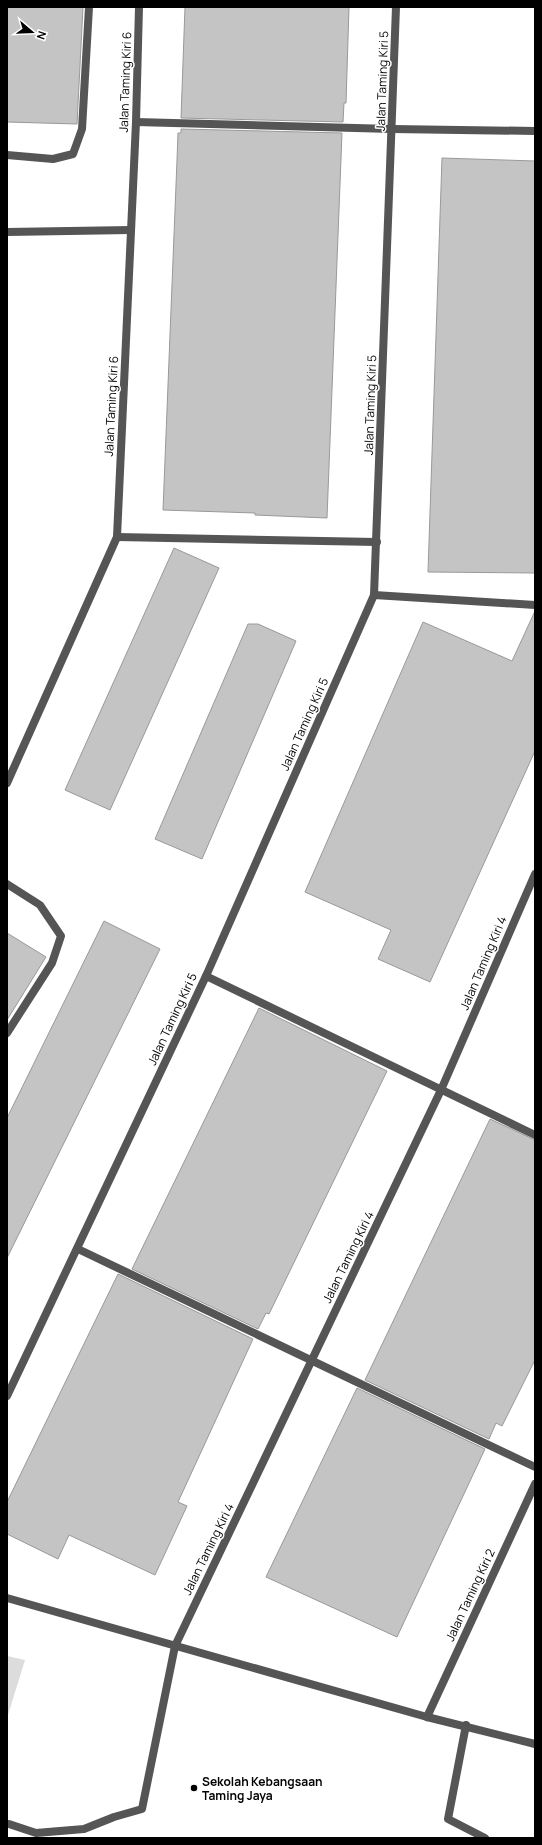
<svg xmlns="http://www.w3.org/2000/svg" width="542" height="1845" viewBox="0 0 542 1845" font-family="Manrope,sans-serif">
<rect width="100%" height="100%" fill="#fff"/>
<polygon fill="#dcdcdc" points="7,1656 25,1660 7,1718"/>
<g fill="#c4c4c4" stroke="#999">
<polygon points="7,7 83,7 77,124 7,122"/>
<polygon points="185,7 349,7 346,103 344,103 343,122 181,118"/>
<polygon points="181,129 342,133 327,518 255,515 255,513 163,510 177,160 178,133 181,133"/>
<polygon points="442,158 535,161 535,573 428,572"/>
<polygon points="174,548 219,568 110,810 65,790"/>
<polygon points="535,611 535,751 430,982 378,959 391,930 305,892 423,622 512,661"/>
<polygon points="248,624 258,624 296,641 202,859 155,839"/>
<polygon points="104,921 160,949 7,1258 7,1118"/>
<polygon points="7,933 46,957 7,1020"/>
<polygon points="259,1008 387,1071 269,1314 266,1313 258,1329 132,1269"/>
<polygon points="490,1119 535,1140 535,1360 502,1426 496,1423 489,1439 365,1380"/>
<polygon points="118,1274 253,1339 178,1502 187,1506 155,1575 69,1535 58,1559 7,1534 7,1502"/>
<polygon points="357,1388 485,1449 397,1637 266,1577"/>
</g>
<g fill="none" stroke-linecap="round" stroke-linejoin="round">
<g stroke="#555" stroke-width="8">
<polyline points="117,537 377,542"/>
<polyline points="374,595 535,605"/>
<polyline points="7,884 40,905 61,936 52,963 7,1033"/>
<polyline points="78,1249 535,1467"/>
<polyline points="466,1725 448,1819 485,1838"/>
<polyline points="9,1824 36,1833 84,1829 114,1817 142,1809 175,1646"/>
</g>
<g stroke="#555" stroke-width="8">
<polyline points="136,122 392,129 535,131"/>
<polyline points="7,155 53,159 73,154 82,129 89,7"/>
<polyline points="7,232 131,230"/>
<polyline points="7,783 117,537 136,122 139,7"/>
<polyline points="206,976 535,1135"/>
<polyline points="7,1396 206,976 374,595 396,7"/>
<polyline points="7,1598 427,1717 535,1744"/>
<polyline points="175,1646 441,1090 535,874"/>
<polyline points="427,1717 535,1484"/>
</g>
</g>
<circle fill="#000" stroke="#fff" stroke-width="1.5" cx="194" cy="1788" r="4"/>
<g text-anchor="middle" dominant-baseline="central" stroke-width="3" stroke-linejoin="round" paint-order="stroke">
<g font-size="12" fill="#000" stroke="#fff">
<text transform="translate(382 81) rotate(-88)">Jalan Taming Kiri 5</text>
<text transform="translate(125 82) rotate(-88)">Jalan Taming Kiri 6</text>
<text transform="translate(370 405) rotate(-88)">Jalan Taming Kiri 5</text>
<text transform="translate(111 406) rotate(-87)">Jalan Taming Kiri 6</text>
<text transform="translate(304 724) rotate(-66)">Jalan Taming Kiri 5</text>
<text transform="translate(483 963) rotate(-67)">Jalan Taming Kiri 4</text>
<text transform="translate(172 1019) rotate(-65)">Jalan Taming Kiri 5</text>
<text transform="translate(348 1257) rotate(-64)">Jalan Taming Kiri 4</text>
<text transform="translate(208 1549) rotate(-64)">Jalan Taming Kiri 4</text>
<text transform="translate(470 1595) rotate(-65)">Jalan Taming Kiri 2</text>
</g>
<g font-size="12" font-weight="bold" fill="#000" stroke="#fff" text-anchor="start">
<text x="202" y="1781">Sekolah Kebangsaan<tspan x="202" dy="14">Taming Jaya</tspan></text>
</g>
</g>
<rect width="542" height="1845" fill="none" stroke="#000000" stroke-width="16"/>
<g transform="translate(32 32) rotate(109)" stroke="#ffffff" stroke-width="3" paint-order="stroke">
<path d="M0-3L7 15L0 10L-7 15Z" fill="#000000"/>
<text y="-6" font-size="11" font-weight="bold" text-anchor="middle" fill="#000000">N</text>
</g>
</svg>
